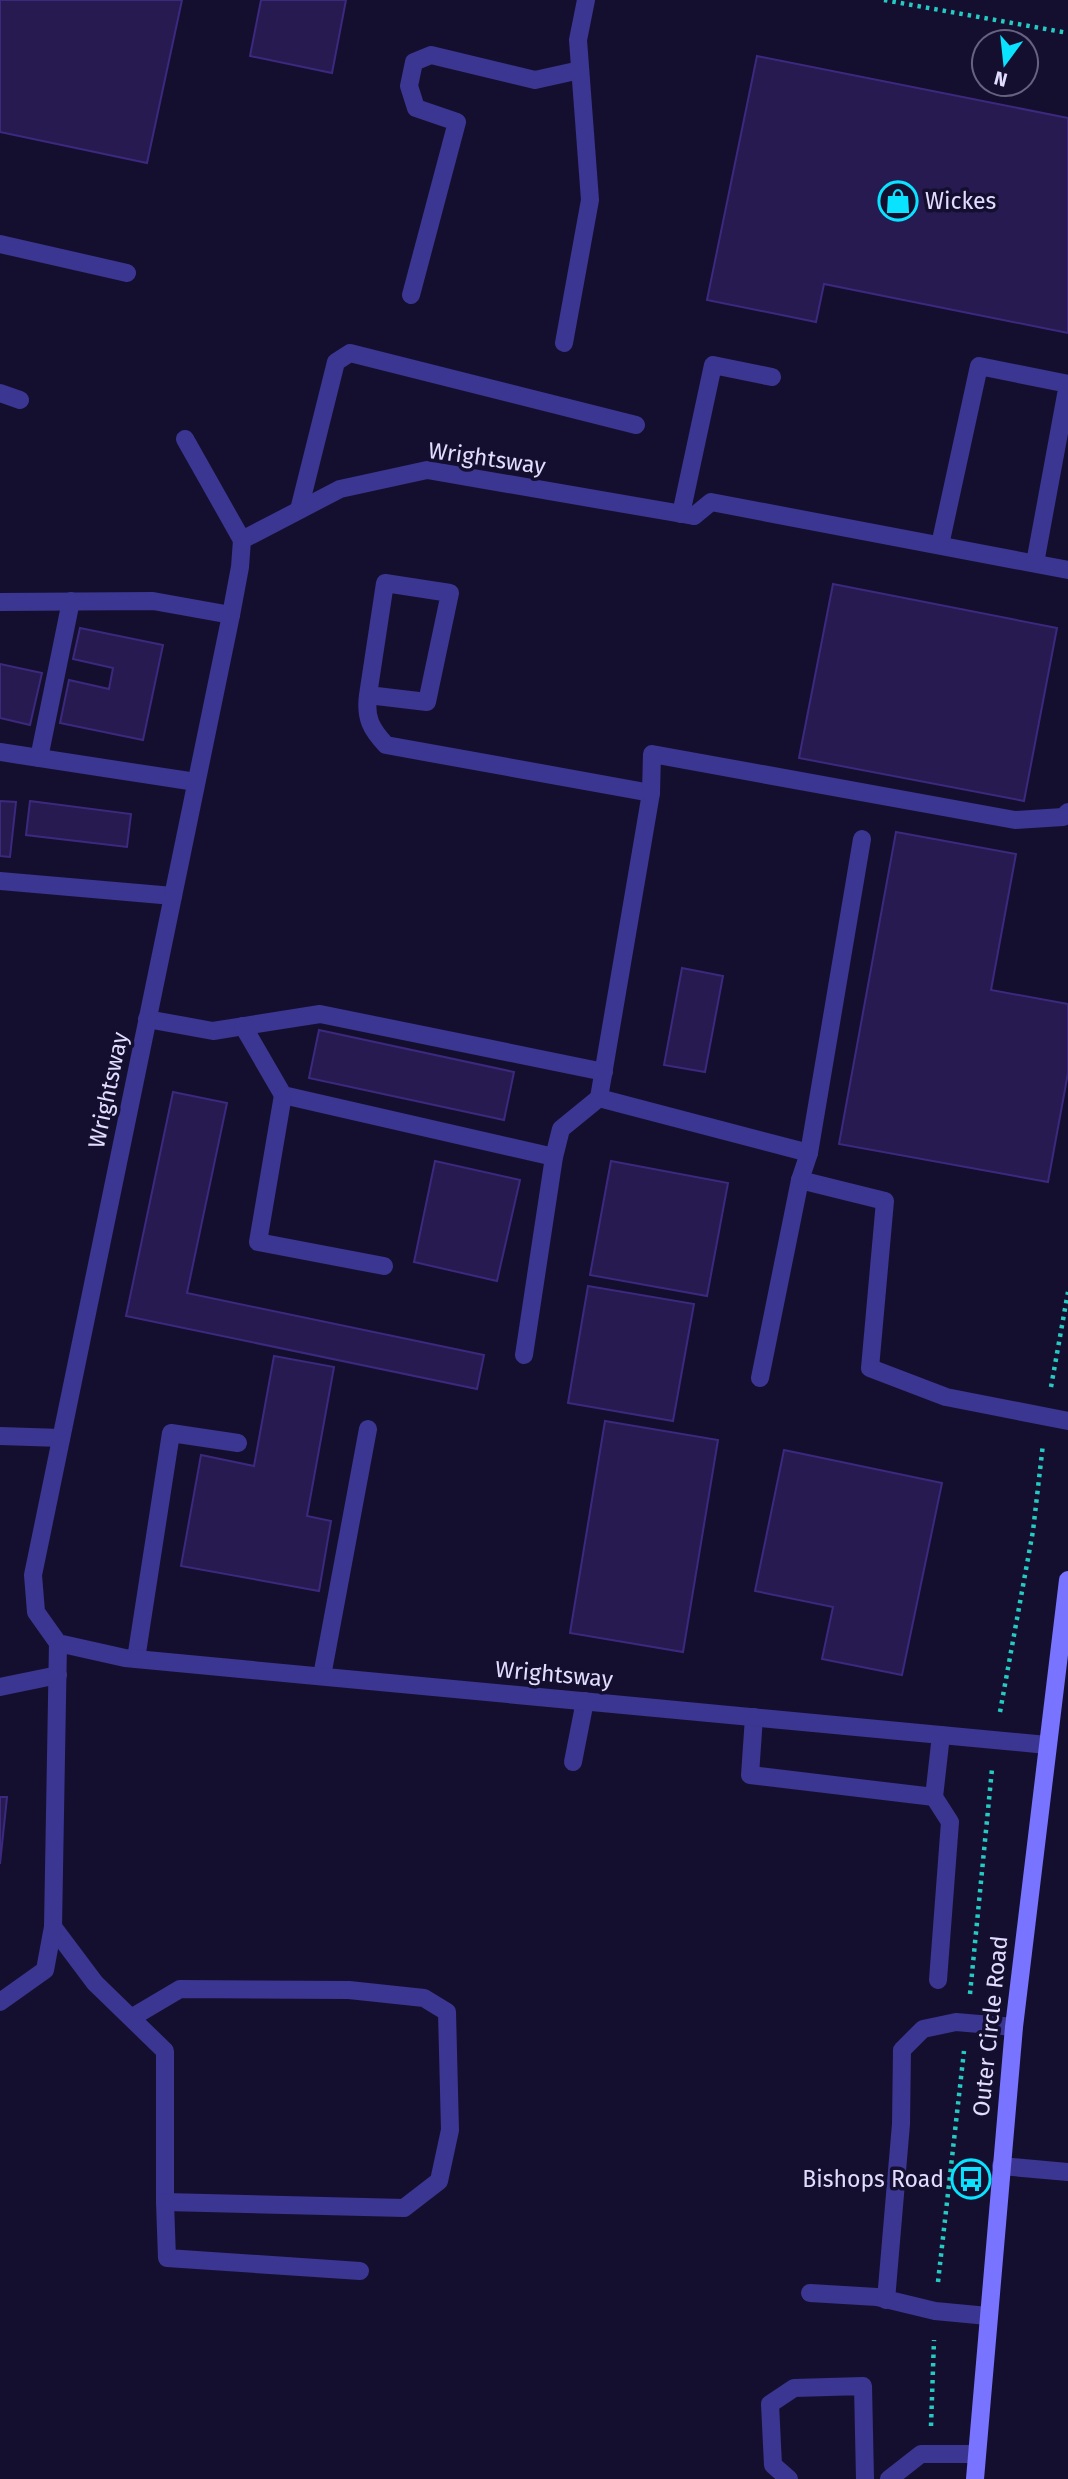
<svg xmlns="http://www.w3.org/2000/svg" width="1068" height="2479" viewBox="0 0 1068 2479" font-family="'Fira Sans',sans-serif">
<rect width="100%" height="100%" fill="#150f2f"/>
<g fill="#261a51" stroke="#3c297f" stroke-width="2">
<polygon points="0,0 182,0 147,163 0,132"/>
<polygon points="261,0 346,0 332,73 250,56"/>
<polygon points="757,56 1068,118 1068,333 824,284 816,322 707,300"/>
<polygon points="833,584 1057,628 1024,801 799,758"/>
<polygon points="80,628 163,645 143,740 60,723 69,680 109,689 113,668 73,659"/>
<polygon points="0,664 42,673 30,725 0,718"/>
<polygon points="0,801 16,802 10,857 0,856"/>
<polygon points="30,801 131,814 127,847 26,835"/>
<polygon points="896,832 1016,854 991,990 1068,1004 1068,1073 1048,1182 839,1144"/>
<polygon points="682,968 723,976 705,1072 664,1065"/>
<polygon points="319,1030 514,1072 504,1120 309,1078"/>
<polygon points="173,1092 227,1103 187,1293 484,1355 477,1389 126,1316"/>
<polygon points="435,1161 520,1180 497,1281 414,1262"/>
<polygon points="611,1161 728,1183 707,1296 590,1275"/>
<polygon points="588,1286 694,1304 673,1421 568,1403"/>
<polygon points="274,1356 334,1367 307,1516 331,1521 319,1591 181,1566 201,1455 254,1466"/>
<polygon points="605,1421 718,1440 683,1652 570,1633"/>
<polygon points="784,1450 942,1483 902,1675 822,1659 833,1607 755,1591"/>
<polygon points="0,1797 7,1797 0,1864"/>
</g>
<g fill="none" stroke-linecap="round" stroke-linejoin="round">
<g stroke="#25cbc3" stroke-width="4.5" stroke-dasharray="3.5 5" stroke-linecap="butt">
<polyline points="884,0 1068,33"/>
<polyline points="1051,1387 1068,1292"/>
<polyline points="1000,1712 1033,1531 1043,1444"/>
<polyline points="970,1994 992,1769"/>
<polyline points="938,2282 964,2051"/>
<polyline points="931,2426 934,2340"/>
</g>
<g stroke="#3b3692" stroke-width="18">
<polyline points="0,244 127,273"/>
<polyline points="411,295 457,122 416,108 409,86 414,62 431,55 535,80 580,70"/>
<polyline points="564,343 590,200 578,40 586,0"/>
<polyline points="0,393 20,400"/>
<polyline points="299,510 336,362 350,353 636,425"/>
<polyline points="681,514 713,365 772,377"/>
<polyline points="694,516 711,502 1068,570"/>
<polyline points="940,545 979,366 1068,384 1035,563"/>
<polyline points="0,602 153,601 231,615"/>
<path d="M 368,695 L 427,702 L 450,593 L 385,583 L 368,695 C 365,718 371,729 386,745 L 651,793 L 599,1098 L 809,1153"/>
<polyline points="0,752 196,782"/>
<polyline points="39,758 71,601"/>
<polyline points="651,793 652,754 1015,820 1063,817 1068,812"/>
<polyline points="0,881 173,896"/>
<polyline points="147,1019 213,1031 320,1014 604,1072"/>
<polyline points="243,1026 283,1095 554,1157"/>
<polyline points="283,1095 258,1242 384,1266"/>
<polyline points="800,1180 885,1201 870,1368 946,1397 1068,1421"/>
<polyline points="524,1355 554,1157 561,1129 599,1098"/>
<polyline points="760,1378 800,1180 809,1153 862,839"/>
<polyline points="0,1436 61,1438"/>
<polyline points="136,1659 171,1433 238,1443"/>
<polyline points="322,1676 368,1429"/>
<polyline points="0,1687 58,1675"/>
<polyline points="754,1717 750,1775 934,1797"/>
<polyline points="573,1762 585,1701"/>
<polyline points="53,1927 95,1983 165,2051 165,2202 404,2208 439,2181 450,2130 447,2012 424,1998 349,1990 180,1989 131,2018"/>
<polyline points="938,1980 950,1822 934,1797 941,1735"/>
<polyline points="0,2002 45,1970 53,1927"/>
<polyline points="1001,2166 1068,2172"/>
<polyline points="165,2202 167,2258 360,2271"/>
<polyline points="810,2293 877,2297 935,2311 988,2316"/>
<polyline points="886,2300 901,2124 902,2050 923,2029 956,2022 1014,2027"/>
<polyline points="789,2479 773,2465 770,2404 794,2388 863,2386 865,2479"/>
<polyline points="889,2479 921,2454 977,2454"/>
</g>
<g stroke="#3b3692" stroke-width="18">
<polyline points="185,439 242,540"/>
<polyline points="694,516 427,470 340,489 242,540 240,567 231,615 33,1575 36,1612 58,1643 125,1658 1047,1745"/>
<polyline points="53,1927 58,1643"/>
</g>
<polyline stroke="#7974ff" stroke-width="18" points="975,2479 1014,2027 1068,1580"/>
</g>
<defs>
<g id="shop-ring" transform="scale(2.0125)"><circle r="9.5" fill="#150f2f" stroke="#09e3ff" stroke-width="1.5"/><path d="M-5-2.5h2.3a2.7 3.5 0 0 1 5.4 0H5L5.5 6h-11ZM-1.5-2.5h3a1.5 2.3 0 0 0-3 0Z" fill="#09e3ff"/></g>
<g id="bus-ring" transform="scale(2.0125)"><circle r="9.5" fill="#150f2f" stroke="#09e3ff" stroke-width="1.5"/><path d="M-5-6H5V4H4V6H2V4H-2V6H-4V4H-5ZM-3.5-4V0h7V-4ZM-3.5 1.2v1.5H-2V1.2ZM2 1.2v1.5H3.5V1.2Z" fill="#09e3ff"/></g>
</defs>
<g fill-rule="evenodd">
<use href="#shop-ring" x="898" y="201"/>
<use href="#bus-ring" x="971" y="2179"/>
</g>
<g text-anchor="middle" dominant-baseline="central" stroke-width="7" stroke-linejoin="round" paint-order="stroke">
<g font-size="23" fill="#e1ddff" stroke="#150f2f" text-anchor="start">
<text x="925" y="201">Wickes</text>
<text x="944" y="2179" text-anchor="end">Bishops Road</text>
</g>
<g font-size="23" fill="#e1ddff" stroke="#150f2f">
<text transform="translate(487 458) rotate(8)">Wrightsway</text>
<text transform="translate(108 1090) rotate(-78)">Wrightsway</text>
<text transform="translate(554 1674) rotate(5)">Wrightsway</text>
<text transform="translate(990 2026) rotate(-84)">Outer Circle Road</text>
</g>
</g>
<g transform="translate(1005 63) rotate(195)"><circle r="33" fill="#150f2f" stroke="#676182" stroke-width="2"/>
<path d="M0-5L12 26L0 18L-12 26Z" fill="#09e3ff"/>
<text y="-10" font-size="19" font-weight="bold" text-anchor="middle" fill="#e1ddff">N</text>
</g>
</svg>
